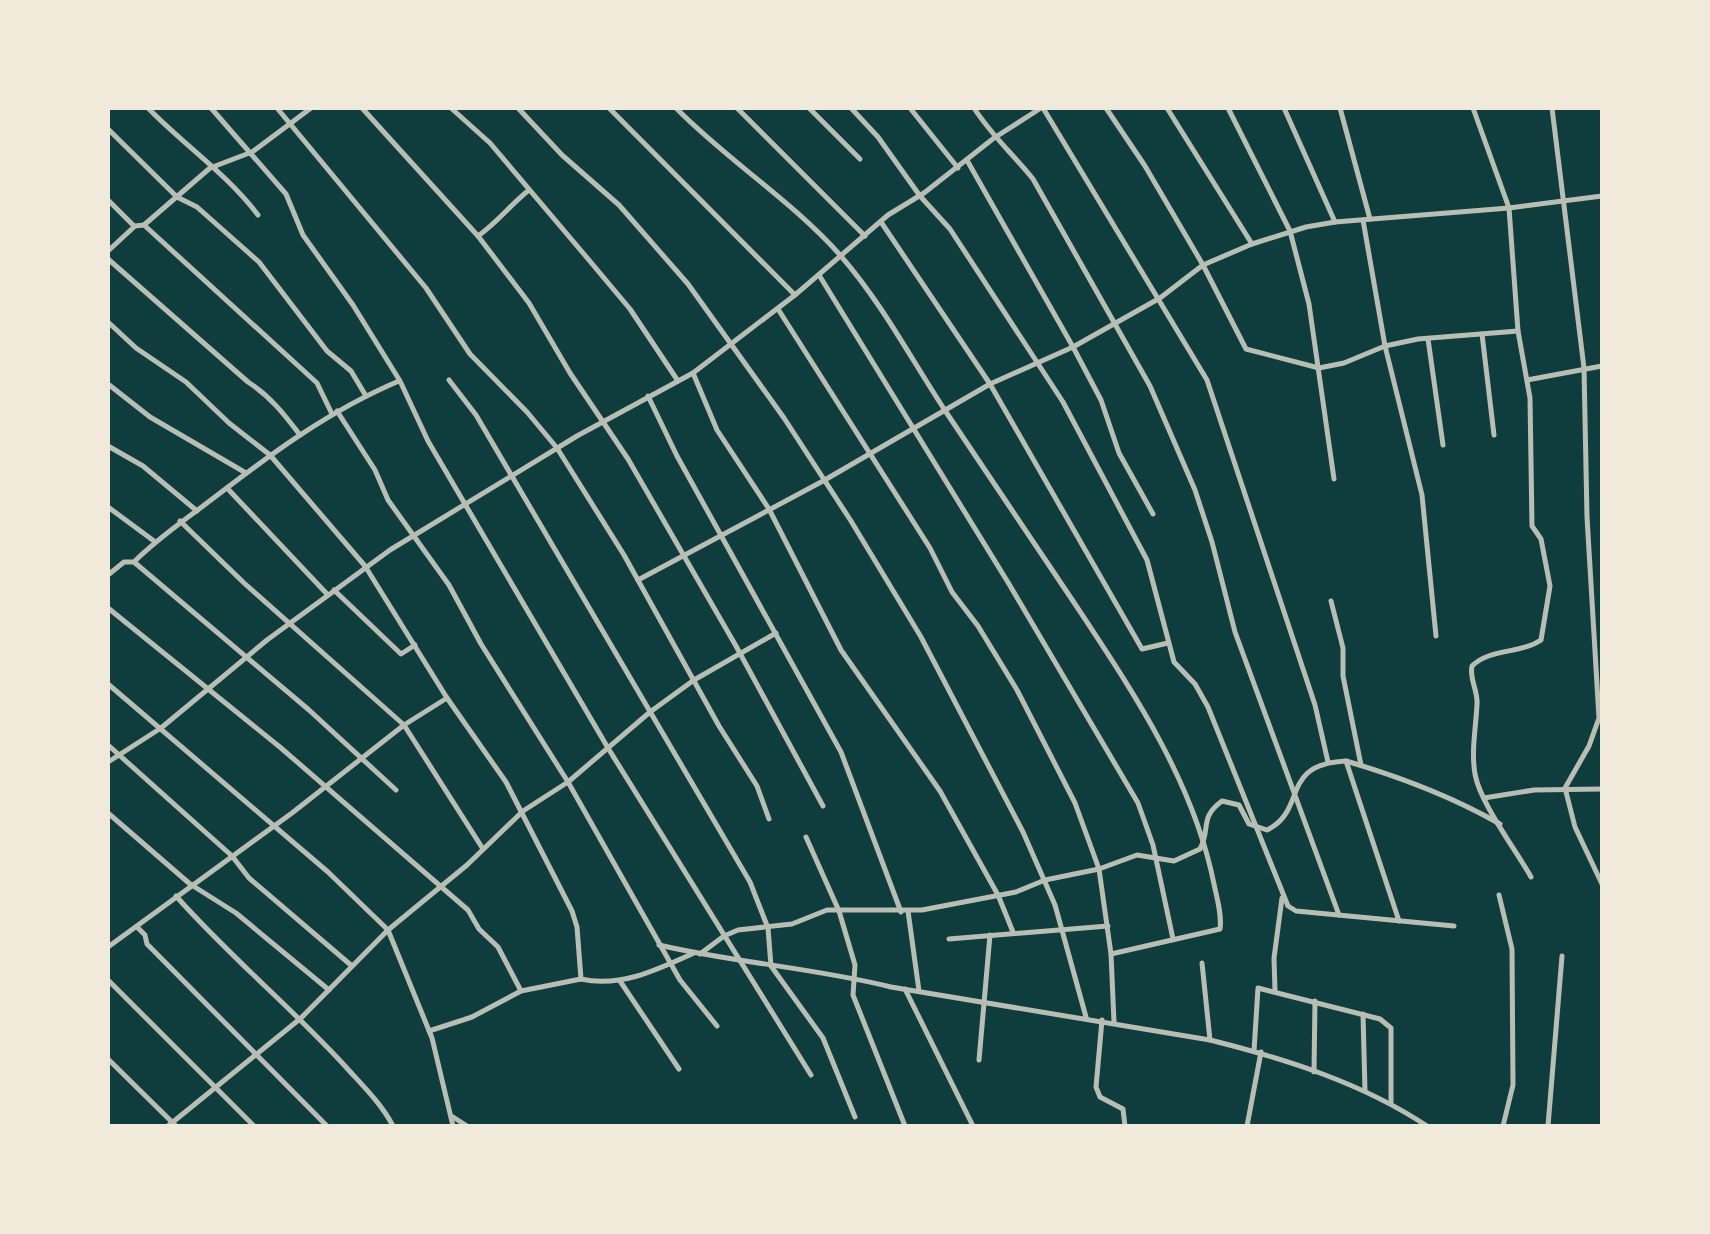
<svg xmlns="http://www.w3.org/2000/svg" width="1710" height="1234" viewBox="0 0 1710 1234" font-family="'Nunito Sans',sans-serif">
<rect width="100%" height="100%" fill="#0f3d3e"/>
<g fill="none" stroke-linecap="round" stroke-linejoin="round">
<g stroke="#b8beb3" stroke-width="5">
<path d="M 148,108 C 184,145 227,174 258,215"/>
<polyline points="211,108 286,194 303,235 353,305 400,381 428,441 608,748 811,1075"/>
<polyline points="277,108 426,288 470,354 527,412 557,448 624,555 719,726 757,786 769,819"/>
<polyline points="362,108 478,236 529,303 570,373 628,459 736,646 823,806"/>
<polyline points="451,108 490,143 583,253 630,309 678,381"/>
<polyline points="518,108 562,155 619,205 688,284 784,418 851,521 921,637 1023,832 1055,905 1086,1017"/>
<polyline points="609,108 795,295"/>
<path d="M 676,108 C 727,160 791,200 840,255 C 882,303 911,359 946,412 C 988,475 1031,538 1073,601 C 1131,689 1193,779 1214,884 C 1217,899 1222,914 1220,929 L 1111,954"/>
<polyline points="737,108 865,236"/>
<polyline points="809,108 860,159"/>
<polyline points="851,108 878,137 920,196 950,229 1063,402 1147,560 1174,662 1195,684 1208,707 1288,906 1296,911 1454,926"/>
<polyline points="910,108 958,168"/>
<path d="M 974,108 C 992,136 1012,153 1033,179 L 1150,386 L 1195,490 L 1212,542 L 1235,632 L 1339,915"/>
<polyline points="1043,108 1207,380 1315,705 1328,762"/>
<polyline points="1106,108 1145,166 1203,265 1246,349 1319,368 1344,363 1385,346 1418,339 1518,331"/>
<polyline points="1167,108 1252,244"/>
<polyline points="1228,108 1290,231 1309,304 1334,479"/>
<polyline points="1284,108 1335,222"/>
<polyline points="1340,108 1370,219"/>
<path d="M 1473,108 L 1509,208 L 1518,331 L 1530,398 L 1532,526 L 1541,539 L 1550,586 L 1541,640 C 1521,654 1490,648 1472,666 C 1469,679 1478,690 1477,704 C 1476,727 1471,751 1475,774 C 1480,803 1516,850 1531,877"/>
<polyline points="1552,108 1584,368 1587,517 1599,718 1589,746 1565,788 1575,827 1602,884"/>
<polyline points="108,129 177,197 197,207 259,262 327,351 351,371 366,396"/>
<polyline points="968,162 1073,347 1101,400 1119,453 1153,514"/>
<polyline points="108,200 134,226"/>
<polyline points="1363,220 1385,346 1422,495 1436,636"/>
<polyline points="881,222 990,384 1142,649 1168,643"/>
<polyline points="144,225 317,383 332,414"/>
<path d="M 478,236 C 498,222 510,205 529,190"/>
<polyline points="108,251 135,226 144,225 210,168 252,152 311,108"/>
<path d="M 108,259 L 248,382 C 270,396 284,414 300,435"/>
<polyline points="819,275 1009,584 1138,803 1153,845 1173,939"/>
<polyline points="778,309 930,548 952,592 978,626 1017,690 1075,803 1099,869 1111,954 1114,1022"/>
<path d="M 108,322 L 136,348 L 186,382 L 229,423 L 270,455 L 365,566 L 447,698 L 506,782 L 572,911 L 577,927 L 581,979 C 621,988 659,969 694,953"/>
<polyline points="1482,334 1494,435"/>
<polyline points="1428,339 1443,445"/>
<polyline points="693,373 717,430 769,509 841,650 940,791 998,895 1013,932"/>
<polyline points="449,380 476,415 750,882 768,928 771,966 823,1038 855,1117"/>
<polyline points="1527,380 1602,366"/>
<polyline points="108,384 150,417 246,473"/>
<polyline points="648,396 677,456 841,752 901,912"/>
<polyline points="337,411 375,470 388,500 449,585 481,644 568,782 680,980 717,1026"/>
<polyline points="108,446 143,466 197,511"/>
<polyline points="227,488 327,594"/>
<polyline points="108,507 154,541"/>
<polyline points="180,521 244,583 404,725 483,849"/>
<path d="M 134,562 C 157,539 182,522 207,503 C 268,456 328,411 399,381"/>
<polyline points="108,575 124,562 134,562 309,710 396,790"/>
<polyline points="638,580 823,481 990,384 1073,347 1160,298 1203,265 1252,244 1306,227 1335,222 1509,208 1602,196"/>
<polyline points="334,590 401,654 415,645"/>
<polyline points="1331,601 1343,648 1343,676 1361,765"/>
<polyline points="108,608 281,748 468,910 479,929 498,947 521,991"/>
<polyline points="108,684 328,872 388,930 432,1038 453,1126"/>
<polyline points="108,745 232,856 249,878 352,966"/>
<path d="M 1346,761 C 1401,777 1451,796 1500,824"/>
<polyline points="108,762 161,728 267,640 390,550 577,436 693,373 795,295 888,215 924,193 994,138 1041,108"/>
<polyline points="1484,798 1534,790 1602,789"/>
<polyline points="108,813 190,884 236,913 329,990"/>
<polyline points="806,837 839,911 855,965 853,995 905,1126"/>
<polyline points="1499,895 1512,949 1513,1085 1503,1126"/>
<path d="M 176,896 C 229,956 291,1007 345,1066 C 362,1085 381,1103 393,1126"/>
<polyline points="908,911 919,991"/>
<polyline points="137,927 145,935 147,944 327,1126"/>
<polyline points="949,939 1108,926"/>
<path d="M 659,945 C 736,963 815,968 891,987 L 1210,1040 C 1286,1059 1362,1083 1427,1126"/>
<polyline points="108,947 292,813 404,725 447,698"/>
<path d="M 700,954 L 724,936 L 738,930 L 792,924 L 827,910 L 922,910 L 1016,892 L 1045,880 L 1099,869 L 1137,855 L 1174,861 L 1200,849 C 1211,828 1199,818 1222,801 L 1239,805 L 1249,824 L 1267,830 C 1308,810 1279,764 1346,761 L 1399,921"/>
<polyline points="1202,963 1210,1040"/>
<polyline points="108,980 254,1126"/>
<polyline points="620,981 679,1069"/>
<polyline points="905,989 973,1126"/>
<polyline points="1275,991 1274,958 1282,898"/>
<polyline points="1363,1014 1365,1091"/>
<polyline points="1102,1020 1096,1087 1100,1097 1123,1109 1125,1126"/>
<polyline points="429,1031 472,1017 521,991 581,979"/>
<polyline points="1254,1051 1258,988 1380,1019 1391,1028 1391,1102"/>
<polyline points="108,1059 176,1126"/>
<polyline points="979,1060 990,935"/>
<polyline points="1314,1072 1315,1001"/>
<polyline points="453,1117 467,1126"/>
<polyline points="168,1126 301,1018 388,930 467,865 523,811 568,782 650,712 694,680 776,633"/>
<polyline points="1247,1126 1261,1052"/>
<polyline points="1548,1126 1562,956"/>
</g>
</g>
<rect width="1710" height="1234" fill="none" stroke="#f1e9da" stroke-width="220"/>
</svg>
